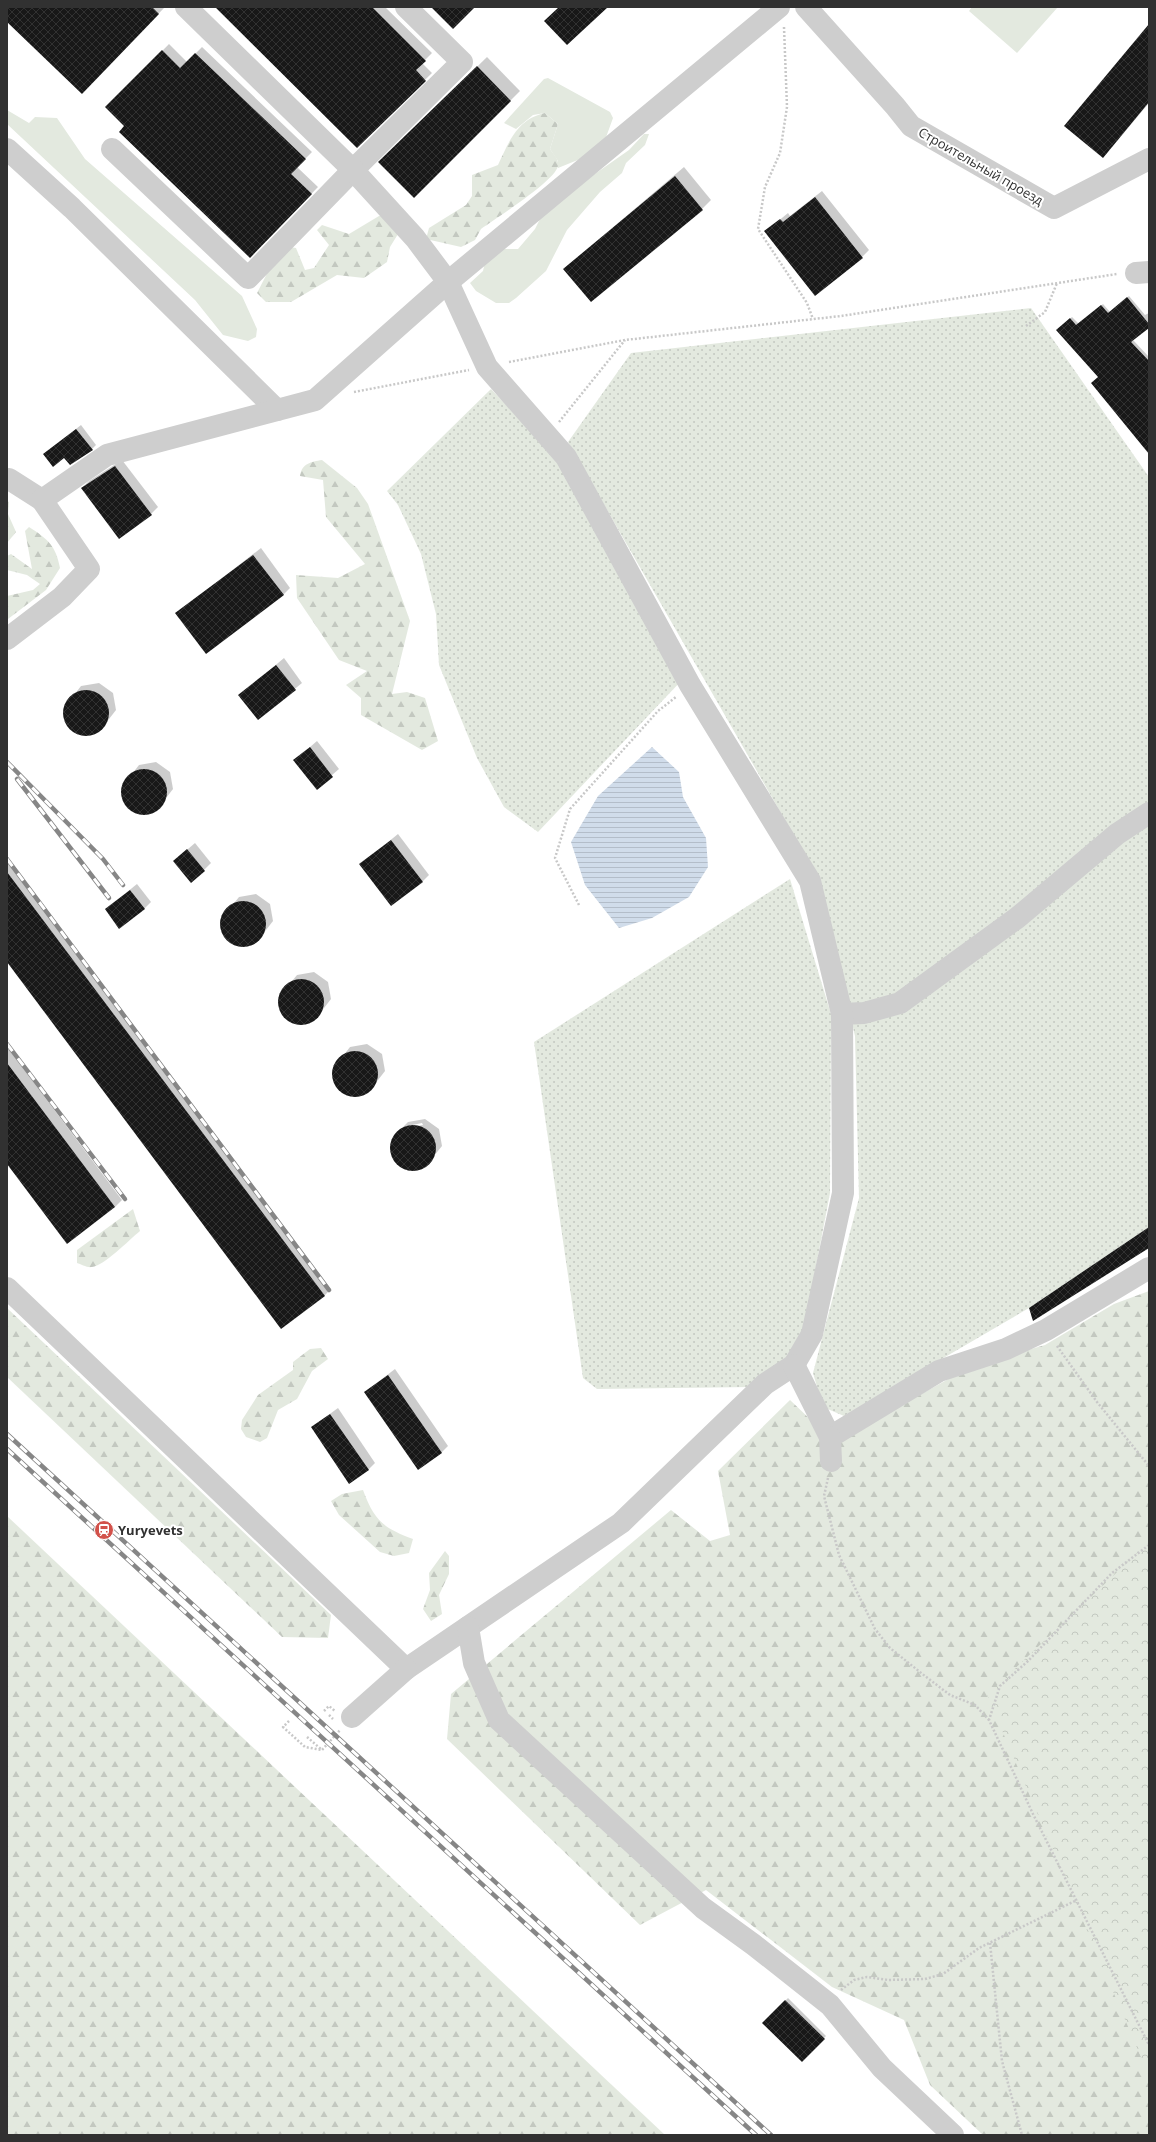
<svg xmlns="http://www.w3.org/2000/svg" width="1156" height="2142" viewBox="0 0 1156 2142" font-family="'Open Sans',sans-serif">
<defs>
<pattern id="forest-firs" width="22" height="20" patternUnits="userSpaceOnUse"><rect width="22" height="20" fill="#e3e9df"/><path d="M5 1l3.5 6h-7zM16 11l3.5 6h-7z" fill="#c3c8c0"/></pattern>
<pattern id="park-crowns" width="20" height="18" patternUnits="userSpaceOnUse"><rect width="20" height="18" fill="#e3e9df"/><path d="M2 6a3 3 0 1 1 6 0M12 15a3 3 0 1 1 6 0" fill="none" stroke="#c3c8c0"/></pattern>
<pattern id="garden-dots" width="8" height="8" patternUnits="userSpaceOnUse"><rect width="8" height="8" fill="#e3e9df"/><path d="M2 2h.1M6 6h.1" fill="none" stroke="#c3c8c0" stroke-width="1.8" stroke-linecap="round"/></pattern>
<pattern id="water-rules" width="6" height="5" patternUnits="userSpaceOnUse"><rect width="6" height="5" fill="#d0dcea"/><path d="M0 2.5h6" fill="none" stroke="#b3bdc9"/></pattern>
<pattern id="building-cross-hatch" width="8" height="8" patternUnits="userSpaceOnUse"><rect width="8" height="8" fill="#181818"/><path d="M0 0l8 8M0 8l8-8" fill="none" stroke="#313131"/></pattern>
</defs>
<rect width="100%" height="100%" fill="#fff"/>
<g fill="#e3e9df">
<polygon points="972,7 1058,7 1017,53 969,11"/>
<polygon points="548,78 610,112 613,118 605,140 590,155 558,168 558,161 550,149 558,124 545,113 533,115 516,129 504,123 544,79"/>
<polygon points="7,110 29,123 35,117 57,118 85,159 242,296 257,329 256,337 248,341 223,335 195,300 7,124"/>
<polygon points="644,134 649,134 645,145 626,163 622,173 600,192 567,230 546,271 516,298 509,303 496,303 476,291 470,283 483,271 486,258 500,249 518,249 535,229 545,209 629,150"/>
</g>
<g fill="url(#forest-firs)">
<path d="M 545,113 L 558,124 L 550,149 C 554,155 559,159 558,166 C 555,181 496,218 481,229 L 475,240 L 461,247 L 426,239 L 429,228 L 466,205 L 472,196 L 472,175 L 498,165 C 509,142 517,119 545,113 Z"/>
<polygon points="379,216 402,216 406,221 390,247 387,262 364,278 337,275 291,302 266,302 257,293 275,258 290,247 296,248 305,270 314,268 329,245 317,230 322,225 349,234"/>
<path d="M 322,460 L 357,488 L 368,504 L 410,621 L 392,694 L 407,692 L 425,698 L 438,741 L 422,750 L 361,715 L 361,698 L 346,685 L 367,671 L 339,660 L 297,598 L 296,575 L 338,578 L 365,564 L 326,517 L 323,480 L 300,476 C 302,463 311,462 322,460 Z"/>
<polygon points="7,501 9,502 8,514 16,532 7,543"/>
<path d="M 29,527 C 48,539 56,546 60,568 L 46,590 L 8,619 L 7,596 L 33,590 L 40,584 L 27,575 L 7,570 L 7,556 L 11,554 L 32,569 L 25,531 Z"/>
<path d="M 133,1209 L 140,1231 C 129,1240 104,1266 92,1267 C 87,1268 81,1264 77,1263 L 77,1250 Z"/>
<polygon points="1149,1291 1149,2135 983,2135 930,2085 904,2020 832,1987 706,1890 640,1925 447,1739 451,1694 671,1510 710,1541 730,1535 718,1471 790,1400 834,1442 974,1365 1045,1345 1114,1304"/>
<polygon points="7,1308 331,1615 328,1638 282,1637 7,1377"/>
<polygon points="321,1348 328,1359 312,1371 297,1399 278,1410 267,1438 260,1442 246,1437 241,1429 242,1420 258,1395 293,1370 293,1362 310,1349"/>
<path d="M 363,1490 C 374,1520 383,1528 413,1539 L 409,1553 L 394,1556 L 380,1552 L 339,1515 L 331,1501 L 342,1494 Z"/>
<polygon points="7,1516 665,2135 7,2135"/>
<polygon points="445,1551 449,1556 449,1574 439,1595 442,1614 431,1621 423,1609 430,1590 429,1573"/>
</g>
<polygon fill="url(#park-crowns)" points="1149,1542 1149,2076 987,1695"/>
<g fill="url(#garden-dots)">
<polygon points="1031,308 1149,477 1149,1227 1029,1308 844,1416 823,1407 813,1373 859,1198 855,1036 816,874 568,442 631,353"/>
<polygon points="491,389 566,468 683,679 538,832 504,807 477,758 439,665 436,614 421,554 398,505 387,491"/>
<polygon points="790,879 831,1014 830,1193 803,1334 785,1361 752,1387 597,1389 583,1378 534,1042"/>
</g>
<polygon fill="url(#water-rules)" points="652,747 679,772 683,797 706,838 708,867 689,897 652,918 619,928 585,885 571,842 598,796"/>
<g fill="#0003">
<polygon points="7,7 165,7 82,93 7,20"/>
<polygon points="216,7 385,7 432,53 422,63 432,73 357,147"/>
<polygon points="1149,25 1149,103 1112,147"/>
<polygon points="169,44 187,62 202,47 312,152 297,167 318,187 250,257 107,107"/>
<polygon points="487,57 520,91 414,197 380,162"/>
<polygon points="684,167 711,200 702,209 564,269"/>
<polygon points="822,191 869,250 862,257 765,232 788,213 790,216"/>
<polygon points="1129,296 1145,315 1149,313 1149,326 1133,340 1149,357 1149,453 1099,377 1058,330 1072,317 1079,324 1103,304 1110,312"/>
<polygon points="81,425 96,445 92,449 65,457 49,450"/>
<polygon points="122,460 158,507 151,514 82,488 89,481"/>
<polygon points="261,548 290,588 283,595 177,613"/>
<polygon points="284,658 302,683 258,719 240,695"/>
<polygon points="99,683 113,693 116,710 99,732 82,735 67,725 64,708 81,686"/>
<polygon points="317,741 339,769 317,788 295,760"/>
<polygon points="156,762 170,772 173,789 156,811 139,814 125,804 122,787 139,765"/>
<polygon points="398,834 429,875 422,882 361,864"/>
<polygon points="195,843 211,863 204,870 174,861"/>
<polygon points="7,856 331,1289 324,1296 7,960"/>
<polygon points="137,884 151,902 144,909 106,909"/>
<polygon points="256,894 270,904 273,921 256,943 239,946 224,936 221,919 239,897"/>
<polygon points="314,972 328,982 331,999 314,1021 297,1024 282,1014 279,997 297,975"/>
<polygon points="367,1044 382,1054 385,1071 368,1093 350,1096 336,1086 333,1069 350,1047"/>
<polygon points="7,1047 122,1200 115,1207 7,1163"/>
<polygon points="425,1119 439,1129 442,1146 425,1167 408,1171 394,1161 391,1144 402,1128 423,1125 422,1123 403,1127 408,1122"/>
<polygon points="395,1369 448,1446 441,1453 365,1392"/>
<polygon points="338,1408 375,1463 368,1470 312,1427"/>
<polygon points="788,1998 826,2036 802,2061 763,2023"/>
</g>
<g fill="url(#building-cross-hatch)">
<polygon points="7,7 152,7 159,14 82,94 7,22"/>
<polygon points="215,7 372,7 426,61 416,70 426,81 357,148"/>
<polygon points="431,7 475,7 453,29"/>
<polygon points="559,7 608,7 567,45 544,21"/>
<polygon points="1149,24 1149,102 1103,158 1064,126"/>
<polygon points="162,50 180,68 195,53 306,159 291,174 312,194 250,258 119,132 124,126 105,107"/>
<polygon points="477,66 511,101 414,198 378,162"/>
<polygon points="675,176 703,210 591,302 563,269"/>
<polygon points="815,197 863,258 815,296 764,231 780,219 783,222"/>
<polygon points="1127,297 1149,324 1149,328 1131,342 1149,361 1149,454 1091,383 1098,377 1056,330 1070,318 1076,325 1101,305 1108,313"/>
<polygon points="76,429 93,450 70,465 64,458 53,467 43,454"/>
<polygon points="115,466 152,515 119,539 81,488"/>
<polygon points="253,555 284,595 206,654 175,613"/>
<polygon points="276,665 296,690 258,720 238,695"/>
<circle cx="86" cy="713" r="23"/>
<polygon points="310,747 333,777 317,790 293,760"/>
<circle cx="144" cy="792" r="23"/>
<polygon points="391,840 423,882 391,906 359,864"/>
<polygon points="187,849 205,871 191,883 173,861"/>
<polygon points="7,872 325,1296 281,1329 7,962"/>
<polygon points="130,890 145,909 119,929 105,909"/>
<circle cx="243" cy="924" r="23"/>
<circle cx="301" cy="1002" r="23"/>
<circle cx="355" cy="1074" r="23"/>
<polygon points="7,1063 115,1207 67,1244 7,1164"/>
<circle cx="413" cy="1148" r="23"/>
<polygon points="1149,1227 1149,1248 1033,1321 1029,1308"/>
<polygon points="388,1375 442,1453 418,1470 364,1392"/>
<polygon points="330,1414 369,1470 349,1484 311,1427"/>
<polygon points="785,2000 825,2039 802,2062 762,2023"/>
</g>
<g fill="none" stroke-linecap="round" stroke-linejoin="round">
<g stroke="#c8c8c8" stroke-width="2.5" stroke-dasharray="2 2" stroke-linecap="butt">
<polyline points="784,27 787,107 780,153 765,187 758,229 807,303 813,319"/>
<polyline points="1026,326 1045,312 1057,283"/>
<polyline points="509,362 625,340 841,316 1117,274"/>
<polyline points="354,392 469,370"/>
<polyline points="559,422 625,340"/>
<polyline points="579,905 555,858 570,809 658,711 676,697"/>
<polyline points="1057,1346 1097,1402 1149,1466"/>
<polyline points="828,1478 824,1496 839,1555 875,1629 890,1648 925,1676 950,1695 975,1705 989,1720"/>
<polyline points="1149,1545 1112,1573 1028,1661 1000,1686 989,1720 1033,1814 1149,2045"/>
<polyline points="324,1711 329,1706 335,1711"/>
<polyline points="329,1715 333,1719"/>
<polyline points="289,1721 283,1727 305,1747 322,1750"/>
<polyline points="307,1737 322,1750 340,1730"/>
<polyline points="990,1943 1002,2061 1022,2135"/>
<polyline points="841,1990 854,1980 867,1977 888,1980 925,1979 943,1974 979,1948 1077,1900"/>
</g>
<g stroke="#cecece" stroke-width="22">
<polyline points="806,7 895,106 911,126 1054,208 1149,159"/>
<polyline points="7,149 72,208 277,410"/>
<polyline points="112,149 248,278 353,170 462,62 406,7"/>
<polyline points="1136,273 1149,272"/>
<polyline points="7,480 9,479 42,500"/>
<polyline points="7,639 62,597 89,569 42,500 107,455 315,400 448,282 779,7"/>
<polyline points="842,1014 864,1013 900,1003 1017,918 1117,834 1149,813"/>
<polyline points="7,1288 406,1669 621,1523 765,1384 794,1365 812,1334 843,1193 842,1014 810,881 690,685 566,457 487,367 448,282 415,238 353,170 186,7"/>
<polyline points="794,1365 830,1437 939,1371 1006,1349 1046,1330 1149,1268"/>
<polyline points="830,1437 831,1461"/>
<polyline points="468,1627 474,1663 499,1720 703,1908 754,1945 830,2005 882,2068 953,2135"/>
<polyline points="352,1717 406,1669"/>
</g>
<g stroke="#868686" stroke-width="4.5">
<g id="rail">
<polyline points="7,762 103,859 123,885"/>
<polyline points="17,779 109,898"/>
<polyline points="7,859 329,1290"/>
<polyline points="7,1044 125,1199"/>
<polyline points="7,1434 771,2135"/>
<polyline points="7,1449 756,2135"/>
</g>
</g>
<use href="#rail" stroke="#fff" stroke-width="3" stroke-dasharray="9" stroke-linecap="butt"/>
</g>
<defs>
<g id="station-disc" transform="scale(1)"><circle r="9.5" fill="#d2514a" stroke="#fff"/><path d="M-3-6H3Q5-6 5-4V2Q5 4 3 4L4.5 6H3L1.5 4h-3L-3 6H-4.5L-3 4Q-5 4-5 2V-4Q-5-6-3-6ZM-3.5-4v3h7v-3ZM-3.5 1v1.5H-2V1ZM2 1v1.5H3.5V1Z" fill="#fff"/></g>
</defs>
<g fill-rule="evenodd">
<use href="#station-disc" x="104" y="1530"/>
</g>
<g text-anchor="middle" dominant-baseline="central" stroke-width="4" stroke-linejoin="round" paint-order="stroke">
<g font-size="13" fill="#313131" stroke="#fff">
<text transform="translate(981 166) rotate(30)">Строительный проезд</text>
</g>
<g font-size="13" font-weight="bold" fill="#313131" stroke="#fff" text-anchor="start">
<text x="118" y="1530">Yuryevets</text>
</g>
</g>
<rect width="1156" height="2142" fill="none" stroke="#313131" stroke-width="16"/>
</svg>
